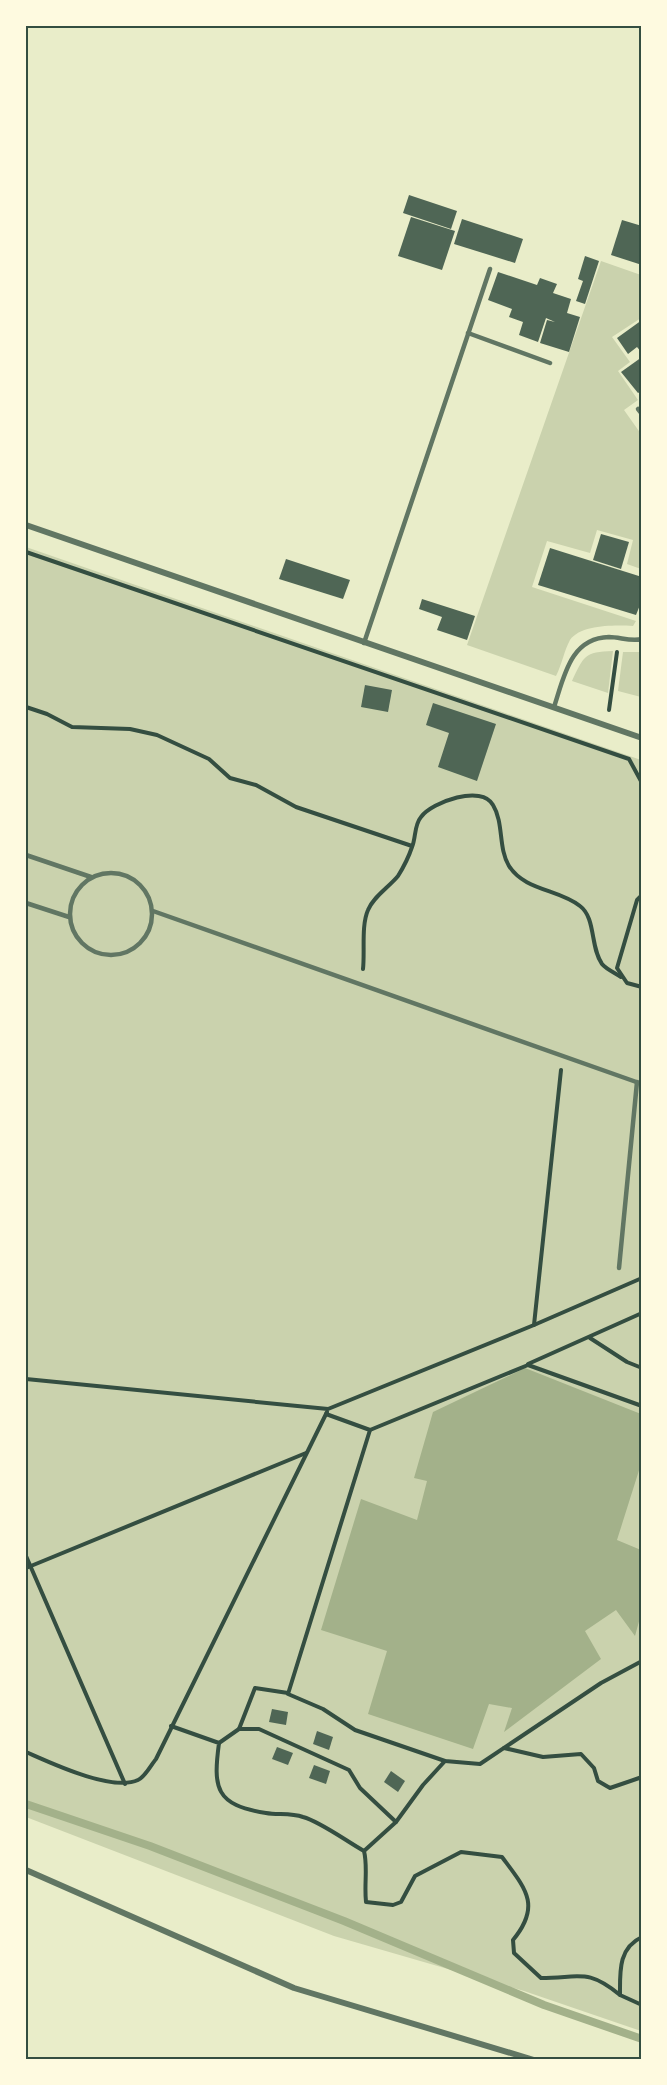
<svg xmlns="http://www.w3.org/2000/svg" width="667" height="2085" viewBox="0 0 667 2085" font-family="'DejaVu Sans',sans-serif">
<rect width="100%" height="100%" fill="#e9edc9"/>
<g fill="#cad2ad">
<path d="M 601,261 L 641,275 L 641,318 L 612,337 L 630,362 L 618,371 L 638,400 L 624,410 L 641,434 L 641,569 L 627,564 L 633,540 L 597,530 L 590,553 L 547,541 L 532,587 L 636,621 L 633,626 C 617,625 581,624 570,640 C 564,651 562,664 556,676 L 467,645 Z"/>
<polygon points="26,547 641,760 641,2031 524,1991 334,1936 26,1817"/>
<path d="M 613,651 L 608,693 L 572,681 C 584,656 584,652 613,651 Z"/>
<polygon points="623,652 641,652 641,697 618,691"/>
</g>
<polygon fill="#a3b18a" points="525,1368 641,1414 641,1464 617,1540 641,1550 641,1614 635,1636 616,1610 585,1631 601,1659 504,1732 512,1708 489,1704 473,1749 368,1714 387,1651 321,1630 361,1499 417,1520 427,1481 414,1478 433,1412"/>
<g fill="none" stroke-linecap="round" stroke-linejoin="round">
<polyline stroke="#a3b18a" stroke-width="8" points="26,1804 150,1846 344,1921 544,2005 642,2039"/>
</g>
<g fill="#4f6655">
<polygon points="409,195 457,211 451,229 403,213"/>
<polygon points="411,217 455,231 442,270 398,256"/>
<polygon points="462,219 523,239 515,263 454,244"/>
<polygon points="622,220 642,226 642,265 611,255"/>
<polygon points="585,256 599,261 585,304 576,301 583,281 578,279"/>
<polygon points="498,272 537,285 540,278 557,284 553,293 571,299 567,313 580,317 569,352 540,343 547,320 555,322 546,318 538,342 519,335 523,322 509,317 512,309 488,300"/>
<polygon points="642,320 642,353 637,347 628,354 617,338"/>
<polygon points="642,357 642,391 638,393 621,372"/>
<polygon points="601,534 629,542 621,569 593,560"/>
<polygon points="550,548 642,577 642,600 636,615 538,585"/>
<polygon points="286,559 350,580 343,599 279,579"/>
<polygon points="422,599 475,616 467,640 437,630 442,617 419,609"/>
<polygon points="365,685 392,690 388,712 361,707"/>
<polygon points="433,703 496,724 477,781 438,767 449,733 426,725"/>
<polygon points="272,1709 288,1712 286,1725 269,1722"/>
<polygon points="317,1731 333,1737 329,1750 313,1744"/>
<polygon points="277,1747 293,1753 288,1765 272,1759"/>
<polygon points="314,1765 330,1771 326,1784 309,1778"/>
<polygon points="391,1771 405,1781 398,1792 384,1782"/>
</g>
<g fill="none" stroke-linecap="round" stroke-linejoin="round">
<g stroke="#344e41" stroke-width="4">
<polyline points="26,552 629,759 642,783"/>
<polyline points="26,707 47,714 72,727 130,729 157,735 209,759 230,778 256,785 296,807 412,846"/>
<polyline points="609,710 617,652"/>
<polyline points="642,895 637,900 617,968 627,983 642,987"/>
<path d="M 363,969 C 365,951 361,926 368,910 C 373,897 389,887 398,876 C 403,868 409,856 412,847 C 416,838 414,825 421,817 C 432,802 482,784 493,805 C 504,823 498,848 509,866 C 525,891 559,889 580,906 C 596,918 590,947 602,964 C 606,969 615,973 621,977"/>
<polyline points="534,1325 642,1278"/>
<polyline points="590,1338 627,1362 642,1368"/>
<polyline points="528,1364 642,1313"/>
<polyline points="26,1379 328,1409 534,1325 561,1070"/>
<polyline points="326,1414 370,1430 288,1694 323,1709 355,1730 445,1761 480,1764 601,1683 642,1661"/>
<polyline points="370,1430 528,1365 642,1406"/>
<polyline points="26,1556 125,1784"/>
<polyline points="26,1568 306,1453"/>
<path d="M 171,1726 L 219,1743 C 213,1788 215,1805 266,1813 C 277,1815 291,1813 303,1817 C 321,1822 346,1841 364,1851 C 368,1867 364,1884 366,1902 L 393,1905 L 401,1902 L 415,1876 L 461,1852 L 502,1857 C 525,1888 542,1905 513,1940 L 514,1953 L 541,1978 C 580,1978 587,1968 620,1995"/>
<polyline points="239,1729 255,1688 288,1693"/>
<polyline points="219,1743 239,1729 259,1729 349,1770 360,1788 396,1822 423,1785 445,1761"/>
<polyline points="504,1748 543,1757 581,1754 594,1768 598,1781 610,1788 642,1777"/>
<path d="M 26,1752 C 51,1763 112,1792 138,1780 C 145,1777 151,1765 156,1759 L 327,1412"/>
<polyline points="364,1851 396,1822"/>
<path d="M 642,1937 C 618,1948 620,1972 620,1995 L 642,2005"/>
</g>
<g stroke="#617663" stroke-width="4.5">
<polyline points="468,333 550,363"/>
<polyline points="638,409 642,414"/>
<polyline points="364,643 490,269"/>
<path d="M 554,707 C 564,677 570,638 609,637 C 620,637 631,642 642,639"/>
<polyline points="26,855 91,877"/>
<circle cx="111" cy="914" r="41"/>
<polyline points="26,903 69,917"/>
<polyline points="153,911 642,1084"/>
<polyline points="619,1268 637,1082"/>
</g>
<g stroke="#617663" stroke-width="6">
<polyline points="26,525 642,738"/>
<polyline points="26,1870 294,1988 534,2060"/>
</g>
</g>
<rect width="667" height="2085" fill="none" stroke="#fefae0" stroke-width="54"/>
<rect x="27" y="27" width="613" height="2031" fill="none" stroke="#344e41" stroke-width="2"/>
</svg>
